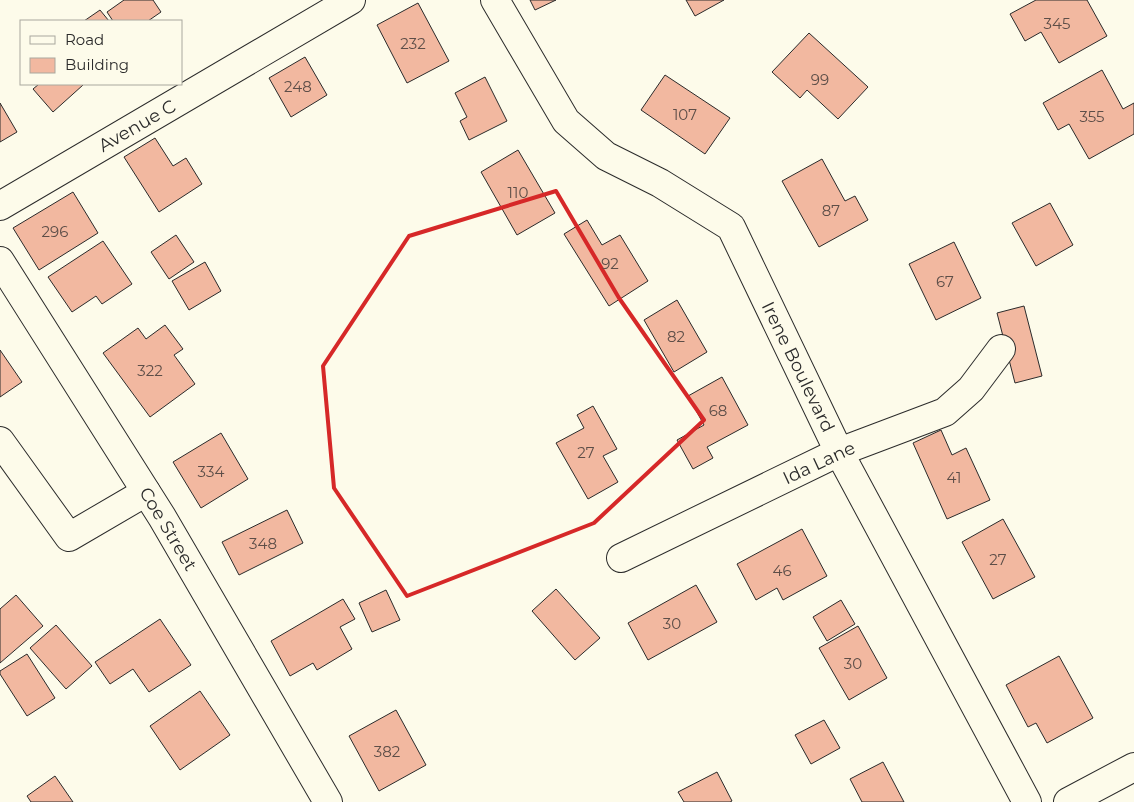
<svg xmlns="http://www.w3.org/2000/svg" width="1134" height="802" viewBox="0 0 1134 802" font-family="Montserrat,sans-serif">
<rect width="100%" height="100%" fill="#fdfbea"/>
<g fill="#f2b8a0" stroke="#2b2b2b">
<polygon points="124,0 153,0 161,12 148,21 113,21 107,12"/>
<polygon points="530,0 556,0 535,10"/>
<polygon points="686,0 724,0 695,16"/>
<polygon points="1036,0 1087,0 1107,36 1059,63 1041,32 1025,41 1010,14"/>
<polygon points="418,3 449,61 407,83 377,25"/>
<polygon points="100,10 109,21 84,21"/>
<polygon points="809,33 868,87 838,119 807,90 800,98 772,72"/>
<polygon points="305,57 327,95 291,117 269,78"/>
<polygon points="1102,70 1123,109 1134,103 1134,134 1089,159 1069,124 1058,130 1043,103"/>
<polygon points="665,75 730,118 705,154 641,110"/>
<polygon points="485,77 507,121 469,140 460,121 467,117 455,93"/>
<polygon points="39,84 82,84 83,85 53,112 33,89"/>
<polygon points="0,103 17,132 0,142"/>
<polygon points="155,138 173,166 186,158 202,184 159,212 124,157"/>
<polygon points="518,150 555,213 517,235 481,172"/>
<polygon points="822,159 845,201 855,196 868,220 819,247 782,181"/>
<polygon points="73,192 98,233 39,270 13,228"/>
<polygon points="1050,203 1073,245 1036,266 1012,223"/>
<polygon points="587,220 602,245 620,235 648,281 609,306 564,234"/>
<polygon points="176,235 194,262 169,279 151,252"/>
<polygon points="103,241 132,284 102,304 96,296 72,312 48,277"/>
<polygon points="954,242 981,298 936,320 909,264"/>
<polygon points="205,262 221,291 189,310 172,281"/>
<polygon points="677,300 707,352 674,372 644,320"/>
<polygon points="1024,306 1042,376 1015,383 997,313"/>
<polygon points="165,325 183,349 174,355 195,384 150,417 103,353 138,328 146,339"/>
<polygon points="0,350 22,382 0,397"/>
<polygon points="722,377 748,425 707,447 713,458 693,469 677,440 704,425 688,396"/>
<polygon points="593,406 617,449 603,456 618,482 588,499 556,443 584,428 577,415"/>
<polygon points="941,430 952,455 966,448 990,500 947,519 913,443"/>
<polygon points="221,433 248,479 201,508 173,462"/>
<polygon points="287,510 303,543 239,575 222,542"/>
<polygon points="1003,519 1035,577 993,599 962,542"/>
<polygon points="802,529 827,576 783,600 777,588 756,600 737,564"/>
<polygon points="696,585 717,622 648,660 628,623"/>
<polygon points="556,589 600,638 575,660 532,611"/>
<polygon points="386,590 400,620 372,632 359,603"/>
<polygon points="16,595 43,626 0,663 0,609"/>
<polygon points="343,599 355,619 340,627 352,649 317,670 313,663 290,676 271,641"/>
<polygon points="841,600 855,624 827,641 813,617"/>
<polygon points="160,619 191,665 149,692 133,669 110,684 95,662"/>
<polygon points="56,625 92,666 66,689 30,648"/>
<polygon points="858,626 887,678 849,700 819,648"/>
<polygon points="27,654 55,698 27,716 0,674 0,671"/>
<polygon points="1059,656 1093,718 1047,743 1036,723 1028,727 1006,685"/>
<polygon points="200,691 230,735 180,770 150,726"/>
<polygon points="396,710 426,765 379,791 349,736"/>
<polygon points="824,720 840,748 811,764 795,735"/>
<polygon points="883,762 904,802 862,802 850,779"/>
<polygon points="717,772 732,801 730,802 684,802 678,792"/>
<polygon points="55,776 73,802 31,802 27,796"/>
</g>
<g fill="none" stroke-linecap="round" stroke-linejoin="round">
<g stroke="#2b2b2b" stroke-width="30">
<g id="minor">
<polyline points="495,0 566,121 606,156 660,183 731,227 839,452 1027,802"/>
<polyline points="0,206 351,0"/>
<polyline points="0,261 162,517 328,802"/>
<polyline points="0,441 69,537 146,492"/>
<polyline points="621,558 839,452 945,412 971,389 1001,349"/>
<polyline points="1068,802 1134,767"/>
</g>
</g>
<use href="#minor" stroke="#fdfbea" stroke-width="28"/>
</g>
<path fill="none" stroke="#d62828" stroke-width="4" stroke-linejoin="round" d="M 556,191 L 619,298 L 704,420 L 594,523 L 407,596 L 334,488 L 323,366 L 409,236 Z"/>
<g text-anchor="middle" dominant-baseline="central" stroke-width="4" stroke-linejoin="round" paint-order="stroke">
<g font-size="15" fill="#5d4e48">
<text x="1057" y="23">345</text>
<text x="413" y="43">232</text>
<text x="820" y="79">99</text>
<text x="298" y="86">248</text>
<text x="685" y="114">107</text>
<text x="1092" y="116">355</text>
<text x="518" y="192">110</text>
<text x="831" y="210">87</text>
<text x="55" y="231">296</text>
<text x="610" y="263">92</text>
<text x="945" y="281">67</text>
<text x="676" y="336">82</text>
<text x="150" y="370">322</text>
<text x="718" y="410">68</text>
<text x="586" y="452">27</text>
<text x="211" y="471">334</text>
<text x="954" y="477">41</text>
<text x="263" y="543">348</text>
<text x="998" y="559">27</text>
<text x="782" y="570">46</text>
<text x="672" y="623">30</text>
<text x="853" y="663">30</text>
<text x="387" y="751">382</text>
</g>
<g font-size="18" fill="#2b2b2b" stroke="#fdfbea">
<text transform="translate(137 126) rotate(-30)">Avenue C</text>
<text transform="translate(798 367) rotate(64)">Irene Boulevard</text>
<text transform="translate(819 463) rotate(-25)">Ida Lane</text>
<text transform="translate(168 529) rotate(59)">Coe Street</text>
</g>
</g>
<rect x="20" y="20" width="162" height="65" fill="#fdfbea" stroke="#a9a89e"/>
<rect x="30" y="36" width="25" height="8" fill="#fdfbea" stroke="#a9a89e"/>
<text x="65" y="45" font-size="15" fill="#2b2b2b">Road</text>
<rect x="30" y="58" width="25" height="15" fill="#f2b8a0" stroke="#a9a89e"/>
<text x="65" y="70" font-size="15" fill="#2b2b2b">Building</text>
</svg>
